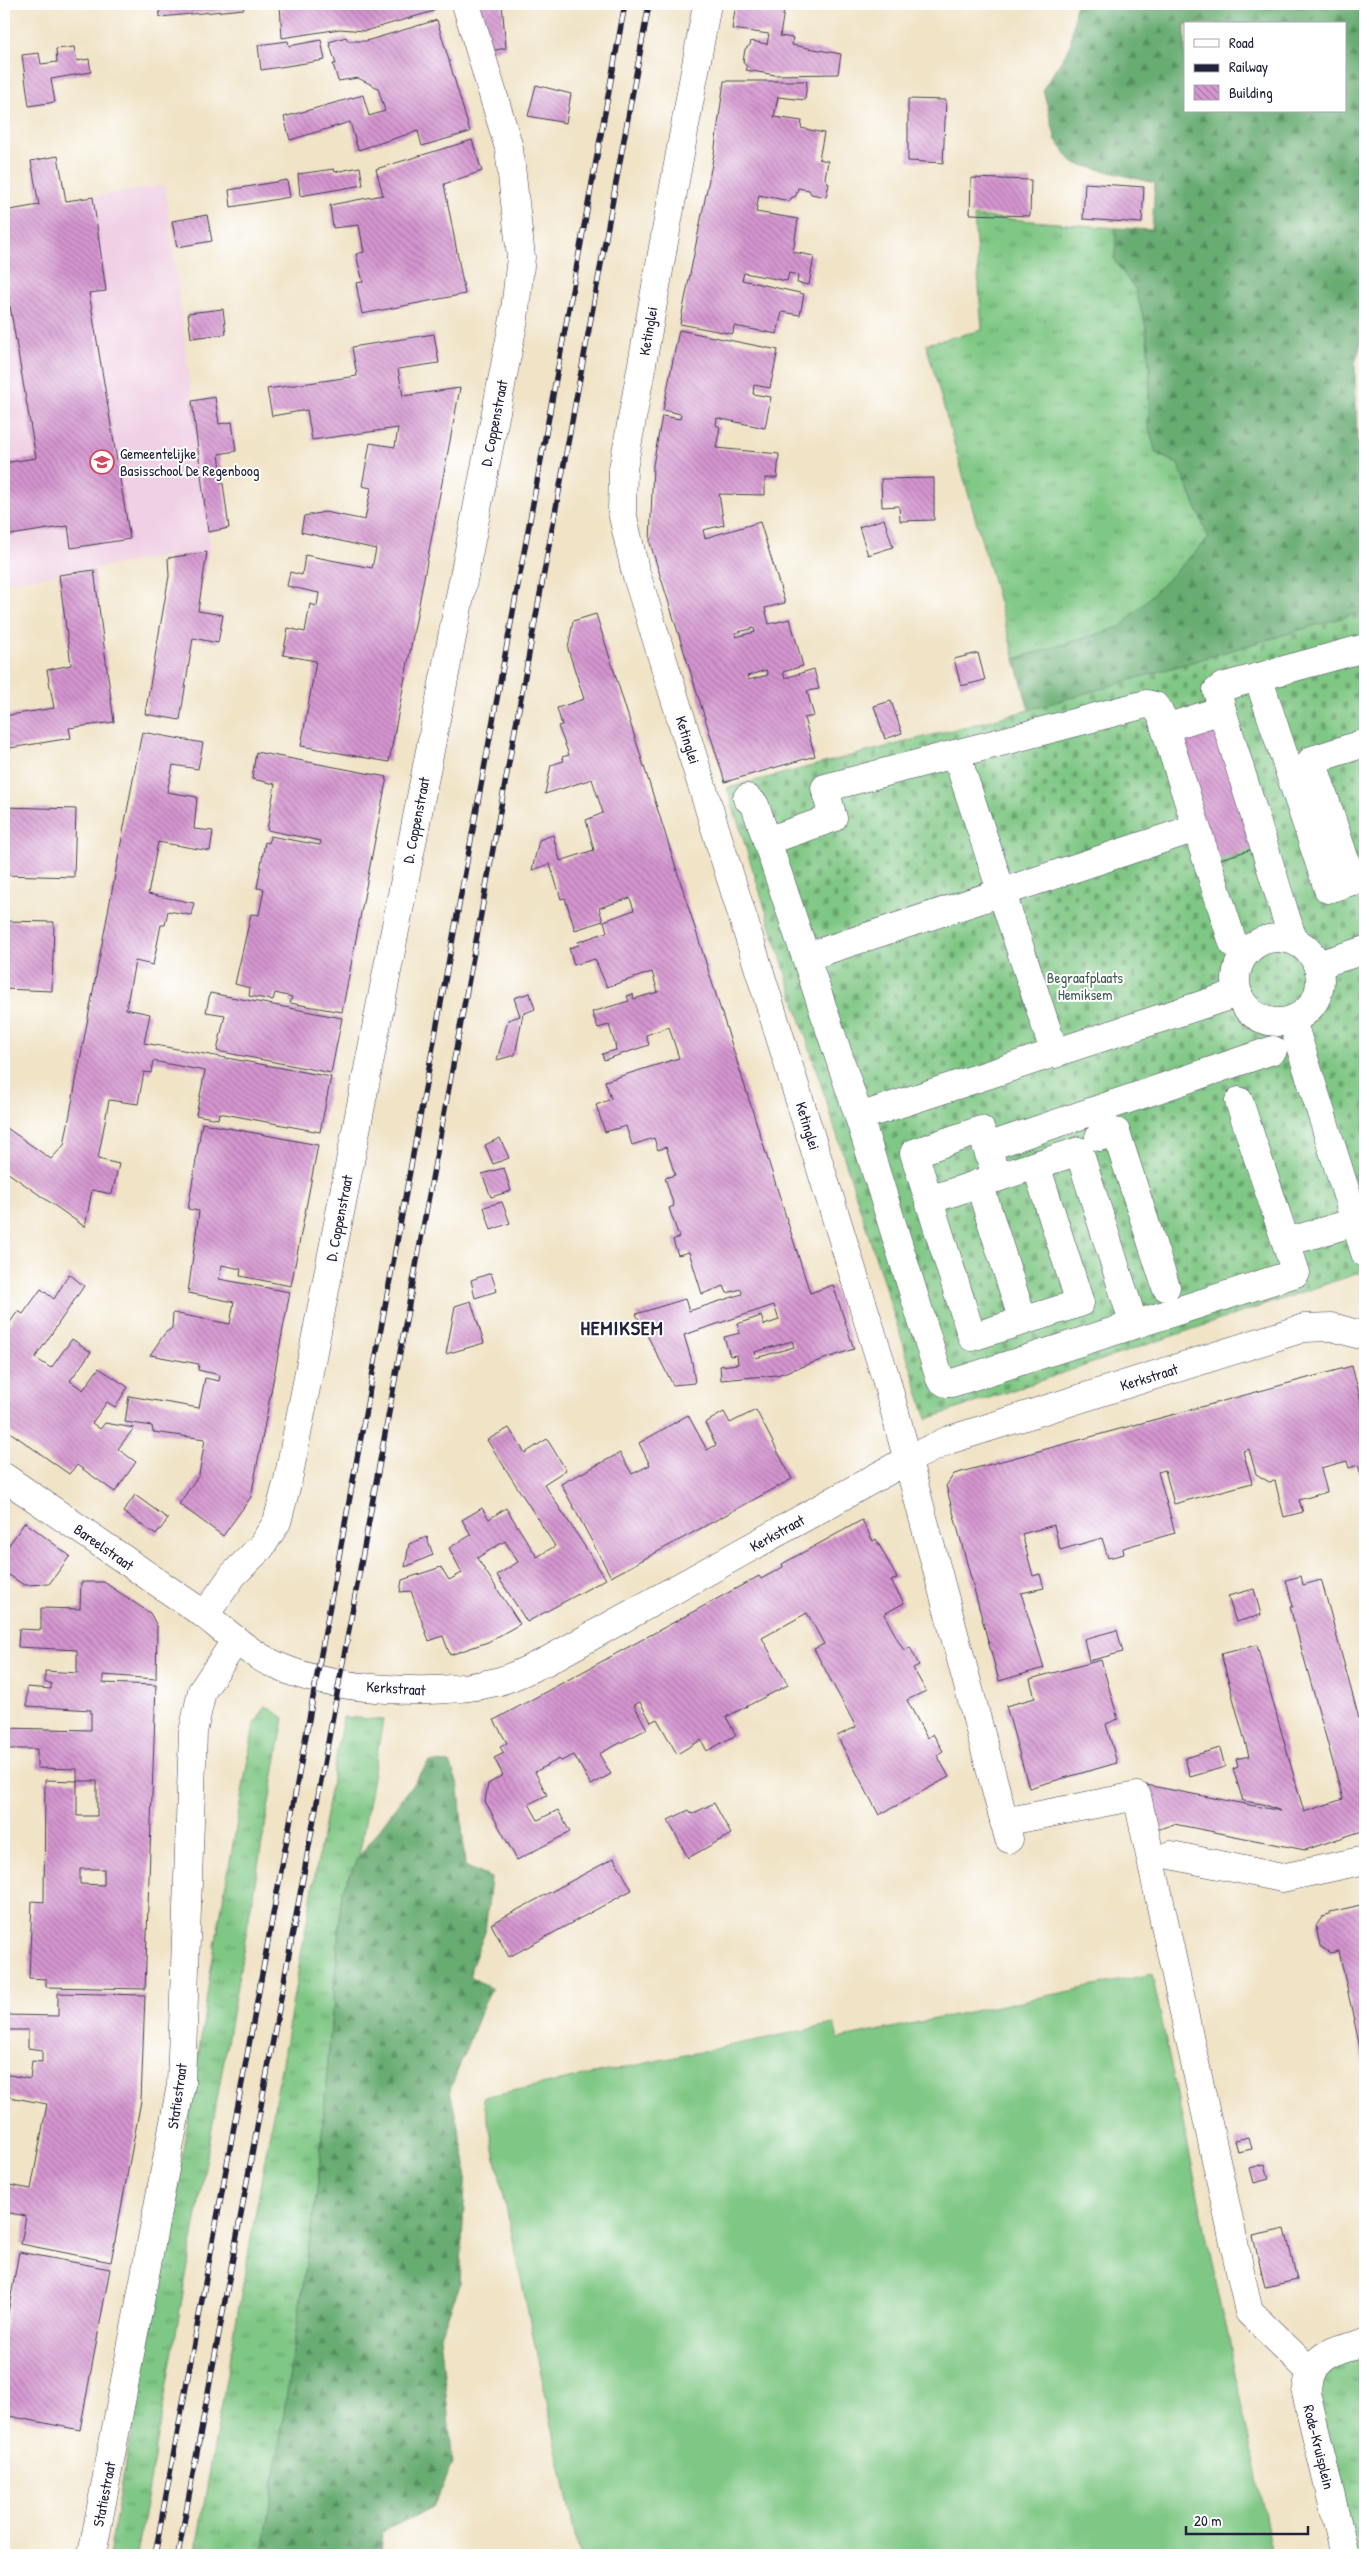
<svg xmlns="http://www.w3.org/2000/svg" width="1369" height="2559" viewBox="0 0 1369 2559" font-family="'Patrick Hand',sans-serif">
<defs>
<pattern id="grass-tufts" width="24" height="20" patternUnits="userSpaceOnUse" patternTransform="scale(1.25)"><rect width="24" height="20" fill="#7fc784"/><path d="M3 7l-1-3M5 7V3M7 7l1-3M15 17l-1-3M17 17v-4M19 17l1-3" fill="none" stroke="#68a16d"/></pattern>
<pattern id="forest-firs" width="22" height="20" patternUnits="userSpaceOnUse" patternTransform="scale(1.25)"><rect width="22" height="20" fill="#67ac72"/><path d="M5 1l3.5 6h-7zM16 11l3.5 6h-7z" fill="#548c5f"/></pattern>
<pattern id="cemetery-stones" width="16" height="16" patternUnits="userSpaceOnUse" patternTransform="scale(1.25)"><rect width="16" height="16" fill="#7fc784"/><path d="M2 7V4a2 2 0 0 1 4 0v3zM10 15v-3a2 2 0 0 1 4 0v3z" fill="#68a16d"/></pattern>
<pattern id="building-back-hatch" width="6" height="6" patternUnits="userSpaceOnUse" patternTransform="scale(1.25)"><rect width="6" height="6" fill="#d495cf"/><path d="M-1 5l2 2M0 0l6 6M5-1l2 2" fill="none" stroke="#ac79a9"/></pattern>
</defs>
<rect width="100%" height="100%" fill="#fff"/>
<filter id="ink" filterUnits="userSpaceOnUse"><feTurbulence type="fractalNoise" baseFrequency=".02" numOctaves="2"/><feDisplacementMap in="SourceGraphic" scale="10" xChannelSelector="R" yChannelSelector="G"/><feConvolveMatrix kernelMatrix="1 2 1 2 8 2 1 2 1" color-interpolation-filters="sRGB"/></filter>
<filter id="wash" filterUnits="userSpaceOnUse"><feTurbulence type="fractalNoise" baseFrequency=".0096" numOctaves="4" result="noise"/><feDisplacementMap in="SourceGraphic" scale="20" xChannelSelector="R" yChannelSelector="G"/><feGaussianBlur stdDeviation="1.12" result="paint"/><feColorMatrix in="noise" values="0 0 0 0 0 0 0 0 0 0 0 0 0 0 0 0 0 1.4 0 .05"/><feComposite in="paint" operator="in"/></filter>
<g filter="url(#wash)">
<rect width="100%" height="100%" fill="#f0e3c6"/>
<polygon fill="#f0d0e4" points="165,185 211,552 161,557 4,583 4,211"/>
<g fill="url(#grass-tufts)" stroke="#507460">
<polygon points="974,216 1116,228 1115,261 1135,289 1146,326 1150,374 1148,424 1156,453 1178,464 1209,538 1120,627 1015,659 926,344 982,330"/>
<polygon points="266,1706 284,1718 137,2555 109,2555 193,2094 210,1974 254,1725"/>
<polygon points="343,1717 383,1720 359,1857 342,1891 318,2183 263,2555 195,2555"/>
<polygon points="1365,2343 1365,2555 1345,2555 1311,2372"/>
</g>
<g fill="url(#forest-firs)" stroke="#446756" fill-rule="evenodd">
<path d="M 1076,4 L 1365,4 L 1365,328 L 1355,364 L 1357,441 L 1365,453 L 1365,611 L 1029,710 L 1015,659 L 1120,627 L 1209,538 L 1178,464 L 1156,453 L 1148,424 L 1150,374 L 1146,326 L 1135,289 L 1115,261 L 1116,228 L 1152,230 L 1155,183 L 1073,163 L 1056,140 L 1043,89 L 1070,47 ZM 1185,24 L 1345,24 L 1345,111 L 1185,111 Z"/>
<polygon points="429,1762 450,1763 459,1787 465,1866 491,1878 485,1932 471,1968 471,1977 492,1989 480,2012 450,2090 466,2164 460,2285 440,2335 453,2464 433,2507 382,2532 380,2555 263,2555 318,2183 342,1891 359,1857"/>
</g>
<polygon fill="url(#cemetery-stones)" stroke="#507460" points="1365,611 1365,1271 927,1419 727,788 1029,710"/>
<polygon fill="#7fc784" stroke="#507460" points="1152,1974 1273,2555 579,2555 483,2097 834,2024 838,2039"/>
<g id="blocks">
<g fill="url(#building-back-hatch)" fill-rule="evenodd">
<polygon points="159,4 243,4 244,9 160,17"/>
<polygon points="280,4 432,4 434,11 365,31 340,29 282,38"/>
<polygon points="477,4 502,4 506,48 491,51"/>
<polygon points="736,4 785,4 780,36 793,38 792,45 841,54 838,74 775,75 746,70 747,67 743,62 745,49 750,45 751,41 767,44 769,34 732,29"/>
<polygon points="437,20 470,132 422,146 418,131 358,150 350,122 290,140 284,117 363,95 369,116 385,111 378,88 358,78 338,81 333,64 336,64 329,42 346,37 348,41 366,41"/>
<polygon points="321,40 325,60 261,70 258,45 288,41 289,46"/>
<polygon points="74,47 77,61 89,59 91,72 51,79 55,102 29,106 22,55 39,53 41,64 57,62 56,49"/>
<polygon points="724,81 807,81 805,100 778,97 774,117 802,121 801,128 824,133 819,159 828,161 825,178 829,184 826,197 811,194 809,190 798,188 796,196 791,198 790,201 759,195 756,212 798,219 793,252 814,256 809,285 797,283 798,275 789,273 787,281 744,273 742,280 804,294 800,315 782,312 777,334 734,326 733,334 680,324 714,154"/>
<polygon points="536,85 571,94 566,123 528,116"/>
<polygon points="908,99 946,100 943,163 908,161"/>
<polygon points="472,140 482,171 444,184 465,294 362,314 356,283 363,282 356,254 364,252 359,225 333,228 330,205 383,195 376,169"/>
<polygon points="58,156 66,201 93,197 106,291 89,293 130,539 71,548 68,526 4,536 4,463 36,458 10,306 4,307 4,211 39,205 31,161"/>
<polygon points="360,167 363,185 300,196 298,174 334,169 335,172"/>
<polygon points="971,178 1031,180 1030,216 970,214"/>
<polygon points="287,180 290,197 231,207 229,190"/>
<polygon points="1085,183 1144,187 1142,223 1083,219"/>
<polygon points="207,215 212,241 177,247 172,221"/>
<polygon points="223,309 226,334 191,338 188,313"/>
<path d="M 679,330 L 778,350 L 770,388 L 754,385 L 753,394 L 771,397 L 765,428 L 717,418 L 716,425 L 720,427 L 716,448 L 779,454 L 777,478 L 765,478 L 765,495 L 719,494 L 724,525 L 703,530 L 705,538 L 760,522 L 785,603 L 765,608 L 769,624 L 790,619 L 803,666 L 783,672 L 785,678 L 814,669 L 819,689 L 807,691 L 814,716 L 804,718 L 815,756 L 725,782 L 650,543 L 653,465 L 662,416 L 680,419 L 681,414 L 663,410 ZM 754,628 L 755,632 L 736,637 L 735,633 ZM 766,670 L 768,675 L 748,680 L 747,676 Z"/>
<polygon points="434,334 439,363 398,369 403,396 460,388 389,762 301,746 316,661 283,655 288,628 305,632 310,604 317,606 319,593 287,586 290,572 302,575 305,555 372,568 376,549 301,532 304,516 325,512 365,520 371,488 362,486 370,443 395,447 398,428 312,440 307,410 272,416 267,389 357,376 352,347"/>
<polygon points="215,397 219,424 232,422 236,451 219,454 229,528 208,532 192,401"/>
<polygon points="934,478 934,520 900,521 899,506 882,507 881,479"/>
<polygon points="884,519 893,547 868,555 859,527"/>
<polygon points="207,552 198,611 223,615 218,643 193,638 180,720 145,714 169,576 168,558"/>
<polygon points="94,570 114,722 69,728 71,738 4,749 4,716 54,708 47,670 71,665 59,575"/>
<path d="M 596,614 L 810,1293 L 833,1285 L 854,1349 L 777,1375 L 721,1380 L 720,1366 L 738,1364 L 737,1355 L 730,1356 L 724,1337 L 740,1333 L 737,1324 L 761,1316 L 764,1325 L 779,1320 L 774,1305 L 684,1335 L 692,1362 L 695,1383 L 673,1385 L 636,1314 L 685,1299 L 689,1311 L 742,1294 L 741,1289 L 727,1293 L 724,1286 L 702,1294 L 689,1252 L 678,1255 L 673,1240 L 679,1237 L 669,1208 L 674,1206 L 665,1178 L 675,1175 L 666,1147 L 658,1150 L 654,1138 L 632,1145 L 626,1126 L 605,1132 L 596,1105 L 611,1099 L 605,1081 L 679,1058 L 669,1027 L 646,1035 L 649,1045 L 604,1060 L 602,1054 L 616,1050 L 615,1044 L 609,1025 L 598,1028 L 592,1012 L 629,1001 L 627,996 L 633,994 L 634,999 L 658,992 L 652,972 L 607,987 L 595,959 L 574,965 L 569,948 L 579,945 L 578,942 L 607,932 L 604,921 L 634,910 L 630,898 L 599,908 L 603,921 L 575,930 L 565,898 L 561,899 L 550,864 L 532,870 L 539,840 L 553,835 L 560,861 L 594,850 L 586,820 L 603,813 L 592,779 L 545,794 L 551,765 L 564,761 L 562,757 L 569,755 L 558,726 L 562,725 L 557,708 L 584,699 L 568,649 L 573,621 ZM 792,1341 L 794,1347 L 756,1358 L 755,1352 Z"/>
<polygon points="978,653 985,680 961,686 954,659"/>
<polygon points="891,701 902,733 885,739 874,706"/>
<polygon points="1217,718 1259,847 1214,861 1173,732"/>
<polygon points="142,732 203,743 198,769 173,765 167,792 197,797 194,829 213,831 210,851 158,842 148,894 194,903 191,915 168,911 165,925 161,925 153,965 135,961 126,1009 150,1014 144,1043 331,1077 320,1132 219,1113 218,1119 196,1115 205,1071 153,1061 151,1073 144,1072 138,1104 109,1100 98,1159 119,1164 112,1194 92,1190 85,1227 4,1170 4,1126 51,1159 64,1145"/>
<polygon points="256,752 387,777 342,1012 290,1003 292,997 275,993 273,1000 249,996 250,988 235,984 251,914 259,915 264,889 257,888 265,842 269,843 270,836 320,845 321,841 267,830 275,784 252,779"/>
<polygon points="4,807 76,809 74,877 4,875"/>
<polygon points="4,921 54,922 52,991 4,989"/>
<polygon points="210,993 342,1018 331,1073 217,1051 225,1015 206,1012"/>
<polygon points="530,993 535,1009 523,1014 515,1055 497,1060 508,1020 520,1016 514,998"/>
<polygon points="202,1123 318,1145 291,1286 240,1276 241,1269 222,1265 219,1279 290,1292 251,1497 223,1536 179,1504 199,1475 205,1439 153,1432 152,1426 125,1422 129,1396 199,1408 205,1378 219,1381 220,1375 198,1370 199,1364 150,1355 165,1333 172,1328 173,1313 230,1324 234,1302 188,1293 199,1211 188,1209"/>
<polygon points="500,1138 509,1158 493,1164 485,1145"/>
<polygon points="504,1168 511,1191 491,1197 482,1174"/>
<polygon points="502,1202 510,1223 491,1230 484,1207"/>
<polygon points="491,1273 497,1291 475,1298 471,1280"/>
<polygon points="69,1274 84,1286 35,1358 51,1368 72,1339 91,1352 70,1381 83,1390 99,1368 128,1387 115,1407 107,1402 92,1423 100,1429 105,1423 134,1428 118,1449 136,1462 115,1492 77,1465 69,1474 4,1428 4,1331 18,1311 23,1314 41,1289 54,1299"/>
<polygon points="471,1301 484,1343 446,1354 455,1306"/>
<polygon points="1352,1366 1365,1417 1365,1489 1358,1465 1349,1468 1347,1461 1321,1468 1327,1492 1299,1500 1303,1512 1284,1517 1275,1481 1269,1482 1256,1474 1249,1449 1243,1451 1252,1483 1174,1504 1165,1470 1158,1472 1175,1533 1123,1548 1124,1554 1108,1558 1102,1538 1060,1550 1054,1525 1022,1534 1033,1576 1040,1574 1044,1588 1021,1593 1044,1668 999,1681 946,1486 954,1474"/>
<polygon points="756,1410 792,1479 611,1577 561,1484 620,1453 632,1474 650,1465 639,1443 688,1415 707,1450 716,1445 705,1423 724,1412 730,1423"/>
<polygon points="509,1428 525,1453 547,1439 566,1470 544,1484 606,1579 527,1622 497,1575 518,1562 505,1541 477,1558 520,1624 488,1642 450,1655 443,1636 429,1641 411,1591 400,1592 402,1580 441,1567 449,1580 462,1573 449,1548 471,1535 462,1520 482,1508 489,1519 506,1508 537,1557 555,1546 487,1440"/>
<polygon points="135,1495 168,1519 156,1535 123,1512"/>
<polygon points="862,1520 873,1541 876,1539 897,1578 891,1581 904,1603 884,1614 904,1651 910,1647 919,1665 913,1668 926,1691 907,1700 927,1738 933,1734 943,1751 937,1755 949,1777 879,1815 837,1736 856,1727 814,1649 824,1644 807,1613 762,1638 788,1685 726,1717 736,1735 707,1751 701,1740 677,1754 657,1719 651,1722 640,1702 634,1705 647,1729 599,1754 611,1774 591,1785 574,1755 561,1761 559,1759 535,1772 547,1795 529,1804 538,1820 558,1810 570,1832 517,1860 485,1801 488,1784 503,1775 494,1758 504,1753 500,1747 507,1743 494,1720 759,1576 761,1579 783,1567 782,1564"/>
<polygon points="25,1522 70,1556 49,1584 24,1585 9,1575 4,1581 4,1552"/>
<polygon points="427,1537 433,1555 405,1567 409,1544"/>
<polygon points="1301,1576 1303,1585 1321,1580 1322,1582 1365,1741 1365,1830 1305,1850 1174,1824 1154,1831 1141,1784 1281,1811 1262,1804 1243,1801 1233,1769 1238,1767 1236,1759 1249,1756 1221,1654 1257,1645 1304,1812 1343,1799 1290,1607 1293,1607 1286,1580"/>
<path d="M 81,1582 L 104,1582 L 150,1613 L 157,1626 L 156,1679 L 103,1675 L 103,1683 L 156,1685 L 145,1989 L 46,1987 L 46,1979 L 29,1978 L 32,1901 L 44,1902 L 45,1780 L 77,1781 L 77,1769 L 37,1768 L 37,1749 L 4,1749 L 4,1728 L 91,1730 L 91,1710 L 27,1706 L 27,1687 L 51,1689 L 51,1683 L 45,1683 L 45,1671 L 77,1673 L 77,1650 L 18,1647 L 19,1629 L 41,1630 L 41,1608 L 80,1609 ZM 77,1781 L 97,1781 L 97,1816 L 77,1816 ZM 80,1869 L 104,1869 L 104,1885 L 80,1884 Z"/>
<polygon points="1254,1589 1261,1615 1236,1622 1228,1596"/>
<polygon points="1117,1630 1123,1652 1089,1661 1084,1639"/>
<polygon points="1101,1660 1118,1719 1106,1724 1117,1763 1029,1788 1006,1706 1035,1698 1030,1679"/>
<polygon points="1220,1748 1225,1767 1190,1777 1185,1758"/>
<polygon points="714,1803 731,1834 688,1858 668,1820 689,1810 692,1814"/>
<polygon points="614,1858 632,1890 509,1957 491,1924"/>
<polygon points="1365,1904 1365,2071 1339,1951 1330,1953 1320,1946 1316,1926 1322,1917 1330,1915 1330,1912"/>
<polygon points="58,1993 145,1995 141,2101 111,2262 21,2244 26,2216 4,2212 4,2184 31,2189 47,2104 4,2096 4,2074 30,2079 32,2061 42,2062 42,2050 28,2048 28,2030 4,2030 4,2015 58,2016"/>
<polygon points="1249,2137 1252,2149 1238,2152 1235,2140"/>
<polygon points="1265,2164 1269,2179 1254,2183 1250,2168"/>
<polygon points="1285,2229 1297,2280 1265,2287 1253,2236"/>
<polygon points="19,2252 110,2269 80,2430 4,2415 4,2335"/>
</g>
</g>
</g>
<g filter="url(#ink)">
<use href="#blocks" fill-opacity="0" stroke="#413f50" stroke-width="1"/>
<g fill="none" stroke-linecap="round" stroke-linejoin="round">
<g stroke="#413f50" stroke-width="29">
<g id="minor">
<polyline points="707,4 623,469 622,512 635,570 886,1379 1009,1839"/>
<polyline points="1258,677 1328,889 1365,877"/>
<polyline points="1222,710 1217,691 1222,687 1365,648"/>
<polyline points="956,754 1055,1054"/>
<polyline points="747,798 755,805 859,1117 940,1379 946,1383 952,1383 1296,1273 1239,1101"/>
<polyline points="767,841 833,818 825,788 1146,704 1155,706 1161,715 1165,728"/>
<polyline points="1352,881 1312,760 1365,743"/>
<circle cx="1278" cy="980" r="42"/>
<polyline points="1244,955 1233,943 1165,728 1222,710 1293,940"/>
<polyline points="806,957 1196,828"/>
<polyline points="1317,965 1365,950"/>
<polyline points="1292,1020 1365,1253"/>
<polyline points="859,1117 1238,993"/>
<polyline points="1099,1137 1116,1132 1166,1287"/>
<polyline points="987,1147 1273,1050"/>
<polyline points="997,1178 981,1130 914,1153 972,1337 1080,1303 1036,1165"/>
<polyline points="979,1183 1023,1321"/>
<polyline points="929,1200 1079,1151 1134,1325"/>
<polyline points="1287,1242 1365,1219"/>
<path d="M 4,1477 L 205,1615 C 226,1632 248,1652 273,1664 C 329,1691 436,1697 496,1682 C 513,1678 530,1668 545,1662 L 909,1459 L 949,1440 L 1304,1328 L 1332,1327 L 1357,1334 L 1365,1333"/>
<polyline points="205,1615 233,1575 261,1547 277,1522 288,1480 514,319 521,257 509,148 466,4"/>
<polyline points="1004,1822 1137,1796 1249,2312 1311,2372"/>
<polyline points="1171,1855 1282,1878 1365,1860"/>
<polyline points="92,2555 181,2085 193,1732 202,1691 236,1640"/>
<path d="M 1345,2555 L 1306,2393 C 1308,2387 1308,2379 1310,2373 C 1319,2352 1345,2346 1365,2343"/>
</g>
</g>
<use href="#minor" stroke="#fff" stroke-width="28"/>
<g stroke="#22223b" stroke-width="5.5">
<g id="rail">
<polyline points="155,2555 625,4"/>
<polyline points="178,2555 649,4"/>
</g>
</g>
<use href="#rail" stroke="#fff" stroke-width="4" stroke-dasharray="11" stroke-linecap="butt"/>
</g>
</g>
<defs>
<g id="school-ring" transform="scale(1.25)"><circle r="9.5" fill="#fff" stroke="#d1495b" stroke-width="1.5"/><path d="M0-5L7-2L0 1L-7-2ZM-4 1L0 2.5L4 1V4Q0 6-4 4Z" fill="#d1495b"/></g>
</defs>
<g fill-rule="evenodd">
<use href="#school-ring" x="102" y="462"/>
</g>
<g text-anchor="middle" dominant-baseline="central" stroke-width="4" stroke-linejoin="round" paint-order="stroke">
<g font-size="15" fill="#22223b" stroke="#fff">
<text transform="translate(648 331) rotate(-80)">Ketinglei</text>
<text transform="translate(494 423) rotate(-79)">D. Coppenstraat</text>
<text transform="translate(688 740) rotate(73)">Ketinglei</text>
<text transform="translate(416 820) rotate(-79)">D. Coppenstraat</text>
<text transform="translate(808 1126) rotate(73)">Ketinglei</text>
<text transform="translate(339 1218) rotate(-79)">D. Coppenstraat</text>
<text transform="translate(1149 1377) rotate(-17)">Kerkstraat</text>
<text transform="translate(777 1533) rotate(-29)">Kerkstraat</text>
<text transform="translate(104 1547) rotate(35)">Bareelstraat</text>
<text transform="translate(396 1688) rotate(4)">Kerkstraat</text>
<text transform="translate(177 2096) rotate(-82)">Statiestraat</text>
<text transform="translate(1319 2447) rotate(76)">Rode-Kruisplein</text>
<text transform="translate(104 2494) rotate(-79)">Statiestraat</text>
</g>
<g font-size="15" fill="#22223b" stroke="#fff" text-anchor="start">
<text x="120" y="453">Gemeentelijke<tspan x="120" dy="17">Basisschool De Regenboog</tspan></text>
</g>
<g font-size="15" fill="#435c55" stroke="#fff">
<text x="1085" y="977">Begraafplaats<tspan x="1085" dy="17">Hemiksem</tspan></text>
</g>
<g font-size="20" font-weight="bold" letter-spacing="1" fill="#22223b" stroke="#fff">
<text x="622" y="1327">HEMIKSEM</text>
</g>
</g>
<rect width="1369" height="2559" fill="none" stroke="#fff" stroke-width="20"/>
<rect x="1184" y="22" width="162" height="90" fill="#ffffff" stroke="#a7a7b1"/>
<rect x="1194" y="39" width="25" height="8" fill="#ffffff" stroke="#a7a7b1"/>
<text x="1229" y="48" font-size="15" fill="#22223b">Road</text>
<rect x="1194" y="64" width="25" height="8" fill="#22223b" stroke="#a7a7b1"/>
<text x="1229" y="72" font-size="15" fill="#22223b">Railway</text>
<rect x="1194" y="85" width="25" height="15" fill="url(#building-back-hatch)" stroke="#a7a7b1"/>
<text x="1229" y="98" font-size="15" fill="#22223b">Building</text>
<path d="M1186 2526v8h122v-8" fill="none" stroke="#22223b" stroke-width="2.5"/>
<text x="1194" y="2526" font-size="15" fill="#22223b" stroke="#ffffff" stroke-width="4" paint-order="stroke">20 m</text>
</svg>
